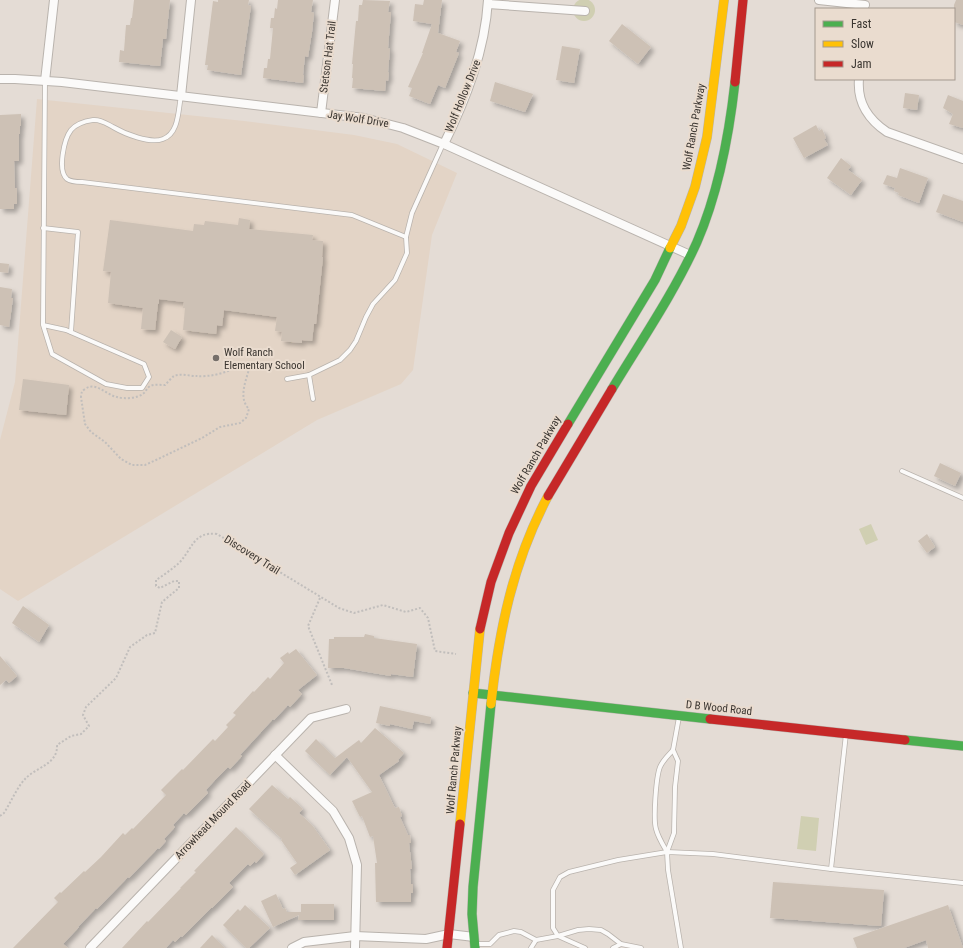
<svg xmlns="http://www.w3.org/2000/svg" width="963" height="948" viewBox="0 0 963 948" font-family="'Roboto Condensed',sans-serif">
<defs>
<filter id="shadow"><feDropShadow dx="3.5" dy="3.5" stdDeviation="2" flood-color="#0004"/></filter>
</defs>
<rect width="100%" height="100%" fill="#e4dcd5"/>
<polygon fill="#e3d4c6" points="37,99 244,121 354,135 397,144 457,173 432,235 413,370 401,384 317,420 18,601 0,589 0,440 15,382"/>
<g fill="#d0cfb2">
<circle cx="584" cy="10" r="11"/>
<polygon points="871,524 878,540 866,545 859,529"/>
<polygon points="801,816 819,818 816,851 797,849"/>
</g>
<g fill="#cdc1b5" filter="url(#shadow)">
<polygon points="134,0 170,0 166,39 163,39 160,66 119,62 120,50 124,51 126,25 130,25 131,18 132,18"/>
<polygon points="218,0 249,0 248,5 251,6 241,75 207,70 208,65 205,65 213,1 218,2"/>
<polygon points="278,0 313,0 311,12 314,13 312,32 308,57 305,56 303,75 304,75 303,83 263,78 264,68 267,68 268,59 270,59 273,28 270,28 271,18 274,18 275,8 277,9"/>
<polygon points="363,0 390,1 388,12 391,12 388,48 390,49 388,72 389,73 388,81 386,80 385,91 352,88 353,78 352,78 353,64 352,64 356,21 358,21 359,5 362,5"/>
<polygon points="424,0 442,0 438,33 460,41 456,52 459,53 445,88 438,85 430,104 409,96 412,88 408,87 423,53 422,53 432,24 413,21 415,4 423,5"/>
<polygon points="956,0 963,0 963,25 954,22 954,5"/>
<polygon points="622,24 651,47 638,64 609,41"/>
<polygon points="562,46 580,49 574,83 556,80"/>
<polygon points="495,82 533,94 525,112 490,101"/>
<polygon points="905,93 919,95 917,110 903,108"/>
<polygon points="948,95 963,101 963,128 949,124 953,114 943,108"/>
<polygon points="21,114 21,126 20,126 20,134 19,134 19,161 14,161 15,188 17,188 17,204 14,204 14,209 0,209 0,115"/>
<polygon points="816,125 819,131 822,129 826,138 824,139 828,145 804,158 793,138"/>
<polygon points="841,158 851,166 848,170 862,180 851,195 827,178"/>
<polygon points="900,168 928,178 919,203 898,195 899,193 894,191 895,188 883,184 887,175 897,178"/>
<polygon points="943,194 963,201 963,222 936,212"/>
<polygon points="239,218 250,220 249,229 313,235 312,240 323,241 322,257 323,257 316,324 314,324 312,341 302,340 302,343 281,341 282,332 275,331 277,317 224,310 222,326 217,325 216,334 183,330 185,308 183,308 184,302 159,299 159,304 158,303 155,330 141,329 143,308 108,303 111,272 103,271 110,220 193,231 194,224 204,225 205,221 238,225"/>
<polygon points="0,263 9,264 8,273 0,272"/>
<polygon points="0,287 12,289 11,298 13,298 9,327 0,325"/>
<polygon points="171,330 182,337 175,349 163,342"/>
<polygon points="23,379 69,385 66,415 19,410"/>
<polygon points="940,463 961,473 955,486 934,476"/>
<polygon points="927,534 935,547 927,553 918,541"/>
<polygon points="23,606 49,625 39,642 12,623"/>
<polygon points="365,634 374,636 374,638 417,644 413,677 391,674 391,676 344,668 328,668 329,639 334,639 334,637 364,637"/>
<polygon points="296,649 317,675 298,690 302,694 290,707 288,705 274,720 273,719 240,755 242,756 230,769 228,767 215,780 206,790 208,793 186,815 184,813 173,825 175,827 164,839 166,841 159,849 158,848 129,878 128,877 97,909 96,908 78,927 79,927 63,944 68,948 13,948 58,902 54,898 60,892 61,893 84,871 85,872 101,857 123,833 125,835 132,828 133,829 166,795 161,790 182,769 183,770 213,739 215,741 228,727 226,725 236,715 233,713 253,691 254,692 268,677 270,679 284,663 280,658 288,652 289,654"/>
<polygon points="0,656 17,676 9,683 6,680 0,685"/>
<polygon points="380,706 431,717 430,724 414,721 412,729 390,724 390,726 376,723"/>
<polygon points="375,728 404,753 398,760 399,761 379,775 395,808 399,807 402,816 400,817 408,835 410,835 411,843 409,843 412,869 410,869 411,884 413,884 413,893 411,893 411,902 376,902 375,863 377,863 373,836 370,837 362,816 360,817 352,801 372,792 347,757 330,775 305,751 316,739 335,758 359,740 361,743"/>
<polygon points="272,785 288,799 290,797 303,809 299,813 312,825 330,850 295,875 290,868 297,863 281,840 282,839 249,809"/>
<polygon points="236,827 264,854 256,863 255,861 250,866 248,864 229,883 233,887 212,908 211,908 182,937 181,936 175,942 173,940 166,948 122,948 147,921 148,922 181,888 180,888 196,872 194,871"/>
<polygon points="773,882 884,890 881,926 770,918"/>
<polygon points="276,894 283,909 285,908 287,912 301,912 301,904 334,904 334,920 298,920 299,915 273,927 261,901"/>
<polygon points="245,905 270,928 249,948 246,948 223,925 238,909 240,911"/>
<polygon points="948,905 963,948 928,948 926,940 904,948 857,948 853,938"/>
<polygon points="212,935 225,948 200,948"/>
</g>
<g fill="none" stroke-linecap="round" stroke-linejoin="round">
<g stroke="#b9b3ad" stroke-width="5.5">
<g id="lane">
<path d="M 181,96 C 178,111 179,133 163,139 C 150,144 125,134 113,127 C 107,124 101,119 93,120 C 86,121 76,124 71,130 C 64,139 57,171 67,179 C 71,182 78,182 82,182 L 352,215 L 406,237"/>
<polyline points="43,228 78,232 71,332"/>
<polyline points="43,325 66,330 144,364 149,377 142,388 127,388 106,384 52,354 43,325 45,81"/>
<polyline points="309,375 313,399"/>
<polyline points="287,379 309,375 340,360 350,350 356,341 366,317 373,304 395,280 407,253 406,237 412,213 443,144"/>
<polyline points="902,471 963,498"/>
<polyline points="667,852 674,833 675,787 678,761 673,750 679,717"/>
<path d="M 667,852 C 663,845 658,837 656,829 C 653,819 656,777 660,767 C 663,760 669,755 673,750"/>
<polyline points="831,869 846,734"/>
<polyline points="475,944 490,944 499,935 514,931 521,932 536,940 558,936 578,930 589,929 601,930 608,934 621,944 641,948"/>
<polyline points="531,948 536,940"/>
<polyline points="585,948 558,936 553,928 553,890 560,877 569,872 618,860 667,852"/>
<polyline points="613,948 621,944"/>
<polyline points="681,948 668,870 667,852 713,854 831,869 963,883"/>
</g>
</g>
<g stroke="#b9b3ad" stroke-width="10">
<g id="street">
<polyline points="819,0 865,5"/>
<polyline points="488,4 585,11"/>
<polyline points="0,79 15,79 62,82 364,118 403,128 444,144 690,255"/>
<path d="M 859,79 C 857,103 868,119 887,132 L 963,159"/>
<polyline points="45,81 54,0"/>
<polyline points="181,96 191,0"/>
<polyline points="321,113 335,0"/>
<path d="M 444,144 C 466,99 485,51 488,0"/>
<polyline points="275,755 333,811 349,838 357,865 355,948"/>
<polyline points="90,948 311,718 346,709"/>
<polyline points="292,948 304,942 355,936 426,939 449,934 474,937"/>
</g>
</g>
<g stroke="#b9b3ad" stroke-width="10">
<g id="fast">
<path d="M 612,389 C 641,341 674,293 697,242 C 719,191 729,136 735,82"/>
<polyline points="568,424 655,280 670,248"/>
<polyline points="473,693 710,719"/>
<polyline points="905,740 963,746"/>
<polyline points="475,948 472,914 473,887 491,704"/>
</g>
</g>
<g stroke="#b9b3ad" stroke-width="10">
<g id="slow">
<polyline points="670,248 681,226 695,187 707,137 724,0"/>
<path d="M 491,704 C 499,630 513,562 548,496"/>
<polyline points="460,824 480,629"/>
</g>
</g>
<g stroke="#b9b3ad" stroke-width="10">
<g id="jam">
<polyline points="735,82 743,0"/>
<polyline points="548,496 612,389"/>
<polyline points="480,629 491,582 509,533 531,486 568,424"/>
<polyline points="710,719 905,740"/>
<polyline points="447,948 460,824"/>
</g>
</g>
<g stroke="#c1bebc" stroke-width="2" stroke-dasharray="2 2" stroke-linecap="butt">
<path d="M 238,364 L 241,364 L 248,366 L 249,369 C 246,381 238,398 249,409 L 246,418 L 240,423 L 220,427 L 202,438 L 156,460 L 145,465 L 132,465 L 121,459 L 105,442 L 91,432 L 85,424 L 81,397 C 81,393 82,391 85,389 C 96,381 106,395 117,397 C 124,399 137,399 144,393 C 146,391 147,388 150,386 C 154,384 160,385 165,385 C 168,382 171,378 174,376 C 181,373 190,376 196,376 C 208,377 229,374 238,364 Z"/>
<polyline points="320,598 308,626 332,685"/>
<path d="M 0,816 L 4,813 C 11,802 17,787 26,778 C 37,767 58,764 57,745 L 71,736 L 81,734 L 89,726 L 83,715 L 86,707 L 116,678 L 130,647 L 147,635 L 155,633 L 162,602 L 179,588 L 179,581 L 174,581 L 160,588 L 156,586 L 156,580 C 164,575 172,569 179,563 C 192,550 193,531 217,534 L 339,608 L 354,613 L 383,605 L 406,612 L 420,608 L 428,618 L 435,651 L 456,654"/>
</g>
<use href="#lane" stroke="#fbfaf9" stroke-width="4"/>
<use href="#street" stroke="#fbfaf9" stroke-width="8"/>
<use href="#fast" stroke="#4caf50" stroke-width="9"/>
<use href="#slow" stroke="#ffc107" stroke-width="9"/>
<use href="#jam" stroke="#c62828" stroke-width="9"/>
</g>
<circle fill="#766f6a" stroke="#eadccf" stroke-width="1.5" cx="216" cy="358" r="4"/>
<g text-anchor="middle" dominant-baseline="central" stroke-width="4" stroke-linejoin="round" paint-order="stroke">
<g font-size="11" fill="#3a3530" stroke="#eadccf">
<text transform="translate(328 57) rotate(-83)">Stetson Hat Trail</text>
<text transform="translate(463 96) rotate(-68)">Wolf Hollow Drive</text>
<text transform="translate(358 119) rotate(9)">Jay Wolf Drive</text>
<text transform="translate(694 127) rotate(-80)">Wolf Ranch Parkway</text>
<text transform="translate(536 455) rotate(-60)">Wolf Ranch Parkway</text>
<text transform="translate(252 555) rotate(32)">Discovery Trail</text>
<text transform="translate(719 708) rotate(6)">D B Wood Road</text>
<text transform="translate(454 770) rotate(-85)">Wolf Ranch Parkway</text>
<text transform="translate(213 820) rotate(-46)">Arrowhead Mound Road</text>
</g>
<g font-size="11" fill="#3a3530" stroke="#eadccf" text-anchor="start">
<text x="224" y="352">Wolf Ranch<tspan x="224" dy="13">Elementary School</tspan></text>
</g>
</g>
<rect x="815" y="8" width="140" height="72" fill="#eadccf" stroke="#a4998f"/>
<rect x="823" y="21" width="20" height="6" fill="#4caf50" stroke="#a4998f"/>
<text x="851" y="28" font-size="12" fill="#3a3530">Fast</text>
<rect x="823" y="41" width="20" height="6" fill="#ffc107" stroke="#a4998f"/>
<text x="851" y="48" font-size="12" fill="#3a3530">Slow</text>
<rect x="823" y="61" width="20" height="6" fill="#c62828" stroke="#a4998f"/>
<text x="851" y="68" font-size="12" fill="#3a3530">Jam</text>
</svg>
